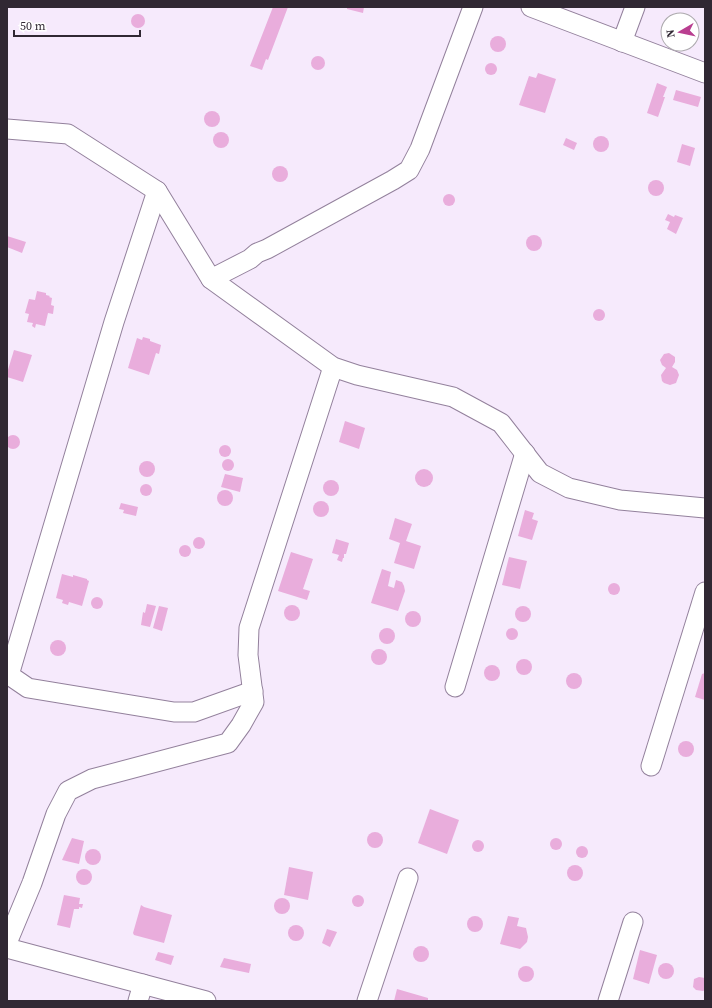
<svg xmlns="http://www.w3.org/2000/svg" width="712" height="1008" viewBox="0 0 712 1008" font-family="'Source Serif 4',serif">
<rect width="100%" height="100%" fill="#f6eafc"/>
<g fill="#e9addc">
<polygon points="273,7 288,7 268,60 266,59 262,70 250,66"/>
<polygon points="347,7 364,7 363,13 347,9"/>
<circle cx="138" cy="21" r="7"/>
<circle cx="498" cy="44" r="8"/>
<circle cx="318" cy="63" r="7"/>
<circle cx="491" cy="69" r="6"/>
<polygon points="538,73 556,79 545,113 519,105 529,76 536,78"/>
<polygon points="657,83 667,87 663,97 665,97 658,117 647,113"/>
<polygon points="676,90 701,97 698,107 673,100"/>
<circle cx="212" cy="119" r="8"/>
<circle cx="221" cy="140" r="8"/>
<circle cx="601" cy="144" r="8"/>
<polygon points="566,138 577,143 574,150 563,145"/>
<polygon points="682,144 695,148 690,166 677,162"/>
<circle cx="280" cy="174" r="8"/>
<circle cx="656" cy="188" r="8"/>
<circle cx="449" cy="200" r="6"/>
<polygon points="668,214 674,217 675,215 683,218 676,234 667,229 670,222 665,220"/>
<circle cx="534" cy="243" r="8"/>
<polygon points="7,236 26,242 22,253 7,247"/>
<polygon points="37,291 46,293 46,295 50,296 49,297 52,298 51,305 54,306 53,314 48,313 45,326 36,324 35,328 32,326 33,323 27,322 29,314 25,313 29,299 35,300"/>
<circle cx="599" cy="315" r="6"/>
<polygon points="143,337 150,339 150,341 161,345 159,354 156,353 149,375 128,368 137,338 142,340"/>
<polygon points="14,350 32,355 23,382 7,377 7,373"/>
<polygon points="669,353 675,357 675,362 672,367 677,370 679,375 676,383 670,385 664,383 662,381 661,375 666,368 662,365 660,360 664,354"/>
<polygon points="345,421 365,428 359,449 339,442"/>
<circle cx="13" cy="442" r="7"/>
<circle cx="225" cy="451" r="6"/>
<circle cx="228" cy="465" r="6"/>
<circle cx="147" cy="469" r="8"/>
<circle cx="424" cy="478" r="9"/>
<polygon points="225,474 243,478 240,492 221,487"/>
<circle cx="331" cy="488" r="8"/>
<circle cx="146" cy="490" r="6"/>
<circle cx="225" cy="498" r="8"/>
<circle cx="321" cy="509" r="8"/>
<polygon points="121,503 138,507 136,516 123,513 124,510 119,509"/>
<polygon points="525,510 534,513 532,519 538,521 532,540 518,536"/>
<polygon points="395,518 412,524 406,541 421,546 414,569 394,563 400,543 389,539"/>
<circle cx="199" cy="543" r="6"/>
<polygon points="336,539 349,543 346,554 344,554 344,558 343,558 342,562 337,560 339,555 332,553"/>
<circle cx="185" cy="551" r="6"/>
<polygon points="291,552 313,559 303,589 310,591 307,600 278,591"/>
<polygon points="509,557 527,561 520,589 502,585"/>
<polygon points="382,569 391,572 388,586 394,588 396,580 402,582 404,586 405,591 398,611 371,603"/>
<polygon points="62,574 73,577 73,575 87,579 87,580 89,581 82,606 69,602 68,605 62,603 63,600 56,598"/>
<circle cx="614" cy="589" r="6"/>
<circle cx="97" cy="603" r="6"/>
<polygon points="147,604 156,606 150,627 141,625 143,612 145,613"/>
<circle cx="292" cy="613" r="8"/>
<polygon points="159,606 168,608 162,631 153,628"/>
<circle cx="523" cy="614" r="8"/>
<circle cx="413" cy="619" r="8"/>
<circle cx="512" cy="634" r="6"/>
<circle cx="387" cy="636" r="8"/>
<circle cx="58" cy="648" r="8"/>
<circle cx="379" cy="657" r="8"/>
<circle cx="524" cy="667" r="8"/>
<circle cx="492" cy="673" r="8"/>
<polygon points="705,673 705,700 695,697 702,674"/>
<circle cx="574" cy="681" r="8"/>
<circle cx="686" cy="749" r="8"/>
<polygon points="430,809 459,820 447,854 418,843"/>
<circle cx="375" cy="840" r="8"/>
<circle cx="556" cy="844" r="6"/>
<polygon points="72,838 84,841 79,864 62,860"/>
<circle cx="478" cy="846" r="6"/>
<circle cx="582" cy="852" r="6"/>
<circle cx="93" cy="857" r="8"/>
<circle cx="575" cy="873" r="8"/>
<polygon points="289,867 313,872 308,900 284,895"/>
<circle cx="84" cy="877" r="8"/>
<circle cx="358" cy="901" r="6"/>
<polygon points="64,895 80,898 79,904 83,904 82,908 79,907 79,909 74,909 70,928 57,925"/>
<circle cx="282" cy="906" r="8"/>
<polygon points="141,905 144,907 172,915 164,943 134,935 133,933"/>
<polygon points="508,916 519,918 517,926 526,928 528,937 527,942 520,949 500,944"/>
<circle cx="475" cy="924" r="8"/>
<circle cx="296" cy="933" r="8"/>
<polygon points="327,929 337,932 330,947 322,943"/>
<circle cx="421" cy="954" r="8"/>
<polygon points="640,950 657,955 649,984 633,979"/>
<polygon points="158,952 174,956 171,965 155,960"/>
<polygon points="224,958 251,964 249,973 220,967"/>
<circle cx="666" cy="971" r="8"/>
<circle cx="526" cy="974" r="8"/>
<polygon points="699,977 705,978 705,990 703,991 696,990 693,987 694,979"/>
<polygon points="397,989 428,998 428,1001 394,1001"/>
</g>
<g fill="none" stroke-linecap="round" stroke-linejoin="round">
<g stroke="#93819c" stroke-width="21">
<g id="street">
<polyline points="531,7 705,73"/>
<polyline points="622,42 635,7"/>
<polyline points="7,129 68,134 157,191 211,279 333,367 357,375 453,397 501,423 540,473 569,488 620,500 705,508"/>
<polyline points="157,191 114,322 9,675 28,688 174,712 194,712 253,691"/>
<polyline points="211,279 250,259 257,253 267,249 393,180 409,170 420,149 473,7"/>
<polyline points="455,687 525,453"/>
<polyline points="651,766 705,592"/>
<polyline points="7,943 32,883 56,814 68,791 92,779 228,743 241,725 254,702 248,655 249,628 333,367"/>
<polyline points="7,948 206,1001"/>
<polyline points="138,1001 143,984"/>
<polyline points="367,1001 408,878"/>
<polyline points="608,1001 633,922"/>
</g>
</g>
<use href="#street" stroke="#fff" stroke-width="19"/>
</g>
<rect width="712" height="1008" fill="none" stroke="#302833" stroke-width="16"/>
<g transform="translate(680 32) rotate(261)"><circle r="19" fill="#ffffff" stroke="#aca9ad"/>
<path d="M0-3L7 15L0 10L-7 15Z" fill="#b93e90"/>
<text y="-6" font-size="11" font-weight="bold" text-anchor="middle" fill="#302833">N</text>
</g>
<path d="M14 30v6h126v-6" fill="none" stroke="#302833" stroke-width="2"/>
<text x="20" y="30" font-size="12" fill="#302833" stroke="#ffffff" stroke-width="3" paint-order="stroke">50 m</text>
</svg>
